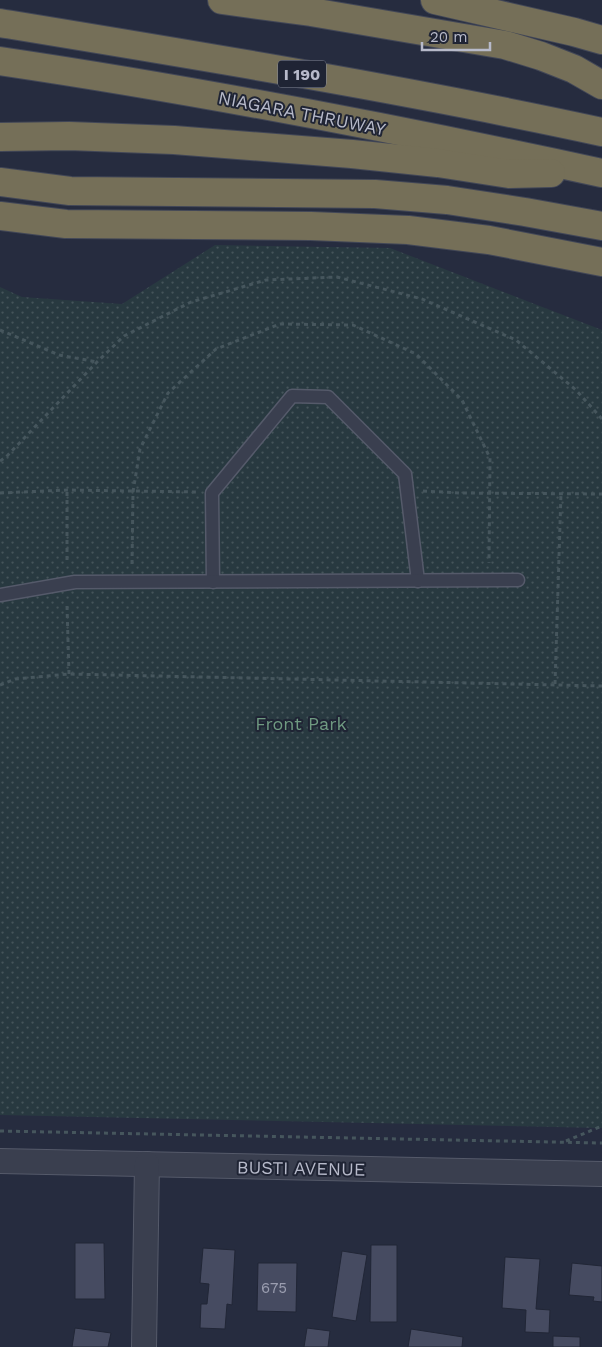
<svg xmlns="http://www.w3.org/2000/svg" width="602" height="1347" viewBox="0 0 602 1347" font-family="'Work Sans',sans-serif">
<defs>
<pattern id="park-dots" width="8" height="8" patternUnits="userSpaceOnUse" patternTransform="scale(1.25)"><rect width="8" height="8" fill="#283940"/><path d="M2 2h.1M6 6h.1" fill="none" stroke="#45545a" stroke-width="1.8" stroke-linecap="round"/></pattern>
</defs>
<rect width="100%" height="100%" fill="#262c3f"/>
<polygon fill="url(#park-dots)" points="215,245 390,248 602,330 602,1128 0,1115 0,287 22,297 122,304"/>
<g fill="#464b61" stroke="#212636">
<polygon points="75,1243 104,1243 105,1299 75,1299"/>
<polygon points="371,1245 397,1245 397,1322 370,1322"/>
<polygon points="203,1248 235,1250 232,1305 227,1304 225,1329 200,1328 201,1304 207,1304 209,1284 200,1283"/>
<polygon points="342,1251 367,1255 356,1321 332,1317"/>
<polygon points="505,1257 540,1259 536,1309 550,1310 549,1333 525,1332 526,1310 502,1308"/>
<polygon points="258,1263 297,1263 296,1312 257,1311"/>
<polygon points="572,1263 602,1266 602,1302 593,1301 594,1297 569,1295"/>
<polygon points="75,1328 111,1333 108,1347 72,1347"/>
<polygon points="307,1328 330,1331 328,1347 304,1347"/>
<polygon points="411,1329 463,1337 462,1347 408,1347"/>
<polygon points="553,1336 580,1337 580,1347 553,1347"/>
</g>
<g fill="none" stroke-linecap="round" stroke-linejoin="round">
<g stroke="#555a6a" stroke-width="15">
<g id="lane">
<polyline points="213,582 212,493 292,396 328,397 405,474 418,581"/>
<polyline points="0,595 75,582 518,580"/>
</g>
</g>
<g stroke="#555a6a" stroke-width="26">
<g id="street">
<polyline points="0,1161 602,1174"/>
<polyline points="144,1347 147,1164"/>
</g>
</g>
<g stroke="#424757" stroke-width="30">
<g id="highway">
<polyline points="222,0 311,12 505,45 541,56 574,69 602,85"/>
<polyline points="435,0 574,32 602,40"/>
<path d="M 0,23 C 201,56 403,89 602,132"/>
<path d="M 0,61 C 202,91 403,130 602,173"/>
<polyline points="0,137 69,136 174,140 352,154 438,163 509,174 551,173"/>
<polyline points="0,182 70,191 375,194 447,200 525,212 602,226"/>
<polyline points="0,216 66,224 311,226 408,230 489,240 602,262"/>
</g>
</g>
<g stroke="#46565d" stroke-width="3" stroke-dasharray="4 4" stroke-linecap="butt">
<polyline points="0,330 59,355 97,362"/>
<polyline points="0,461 6,457 97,362 124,336 191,302 266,280 337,277 422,299 516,340 576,390 602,419"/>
<polyline points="423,491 461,493 602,494"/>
<polyline points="0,493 67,490 197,492"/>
<polyline points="67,560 67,490"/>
<polyline points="132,564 133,492 140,449 168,393 216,349 280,324 353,325 416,354 462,400 490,458 489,563"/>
<polyline points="67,606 69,674"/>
<polyline points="555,684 561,493"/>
<polyline points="0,685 15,679 69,674 602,686"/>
<polyline points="0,1131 602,1143"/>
<polyline points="566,1141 602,1126"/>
</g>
<use href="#lane" stroke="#3a3f4f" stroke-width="12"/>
<use href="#street" stroke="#3a3f4f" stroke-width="24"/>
<use href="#highway" stroke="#756f58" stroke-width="28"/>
</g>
<g text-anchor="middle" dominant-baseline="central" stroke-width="4" stroke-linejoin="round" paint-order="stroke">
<g font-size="15" fill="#9b9eb0">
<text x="274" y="1288">675</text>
</g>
<rect fill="#1f2434" stroke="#898d9d" stroke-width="1" x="278" y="60.5" width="48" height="27" rx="4"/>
<g font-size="16" font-weight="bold" fill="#b7baca">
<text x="302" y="74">I 190</text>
</g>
<g font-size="18" fill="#b7baca" stroke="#1f2434">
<text transform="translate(302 113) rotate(11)">NIAGARA THRUWAY</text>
<text transform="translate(301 1168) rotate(1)">BUSTI AVENUE</text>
</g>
<g font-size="18" fill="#6f9a81" stroke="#1f2434">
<text x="301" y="723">Front Park</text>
</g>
</g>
<path d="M422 42v8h68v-8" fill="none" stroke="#b7baca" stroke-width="2.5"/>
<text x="430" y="42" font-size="15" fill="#b7baca" stroke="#1f2434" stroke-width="4" paint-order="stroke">20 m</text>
</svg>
